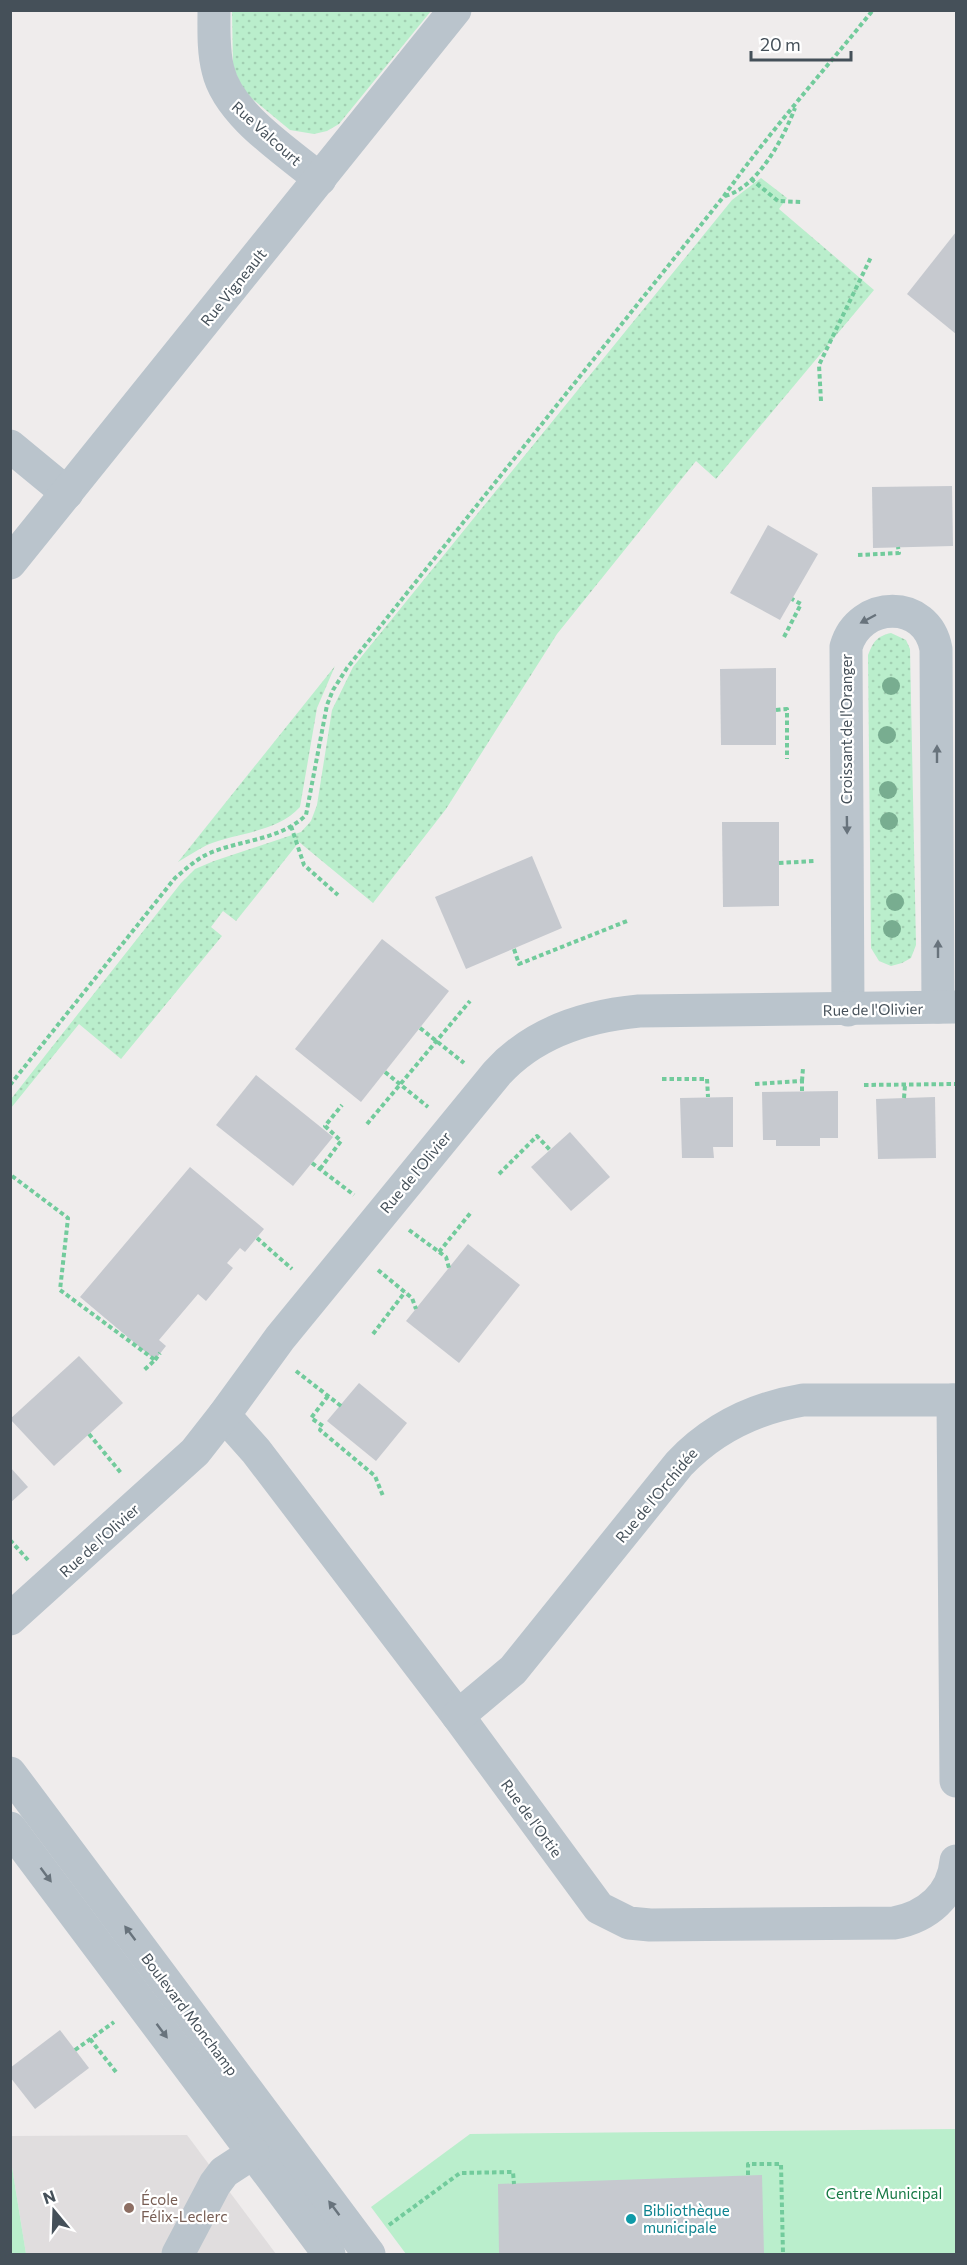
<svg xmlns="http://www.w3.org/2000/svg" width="967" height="2265" viewBox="0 0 967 2265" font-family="Commissioner,sans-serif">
<defs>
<pattern id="grass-dots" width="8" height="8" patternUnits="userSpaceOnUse" patternTransform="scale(1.5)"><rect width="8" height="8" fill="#baeecc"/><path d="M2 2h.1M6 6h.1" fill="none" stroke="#a1ceb1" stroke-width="1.8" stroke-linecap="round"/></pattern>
</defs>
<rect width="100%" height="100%" fill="#efecec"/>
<polygon fill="#e0ddde" points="187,2135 276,2254 26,2254 11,2161 10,2136"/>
<g fill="url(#grass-dots)">
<polygon points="232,11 431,11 339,124 327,131 314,134 290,130 244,92 233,67"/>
<polygon points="761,178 787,198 779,209 874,290 716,479 696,461 557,634 446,809 373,903 299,842 236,921 223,911 211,927 222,936 121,1059 79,1024 11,1108 11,1099 181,883 195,869 214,861 301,832 311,821 317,805 332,710 353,667 732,200"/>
<path d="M 891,633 L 906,640 L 910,649 L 916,945 L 911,958 L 902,963 L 891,966 L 879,961 L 871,948 L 868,655 C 873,642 877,636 891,633 Z"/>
<path d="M 335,666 L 317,708 L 300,807 C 276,833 238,832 207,845 C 197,850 188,856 178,862 Z"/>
</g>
<g fill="#baeecc">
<polygon points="956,2129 956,2254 406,2254 371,2207 470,2134"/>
<polygon points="10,2161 11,2161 26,2254 11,2254"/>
</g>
<g fill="#c6c9cf">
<polygon points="956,232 956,334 907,294"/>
<polygon points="952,486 953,546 873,548 872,487"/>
<polygon points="768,525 818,554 780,620 730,593"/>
<polygon points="776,668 776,745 721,745 720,669"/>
<polygon points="722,822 779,822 779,906 723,907"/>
<polygon points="532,856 562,928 466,969 435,897"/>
<polygon points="382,939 449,991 361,1102 295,1049"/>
<polygon points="256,1075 333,1137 293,1186 216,1125"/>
<polygon points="838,1091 838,1138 820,1138 820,1146 776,1146 776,1140 763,1140 762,1092"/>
<polygon points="733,1097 733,1147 713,1147 714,1158 682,1158 680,1098"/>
<polygon points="935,1097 936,1158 878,1159 876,1099"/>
<polygon points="570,1132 610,1177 571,1211 531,1167"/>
<polygon points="190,1167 264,1229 245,1252 240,1248 227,1263 233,1268 206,1301 198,1294 159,1340 166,1346 155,1360 80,1297"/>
<polygon points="468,1244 520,1285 459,1363 406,1321"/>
<polygon points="79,1356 123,1403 54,1466 10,1419"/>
<polygon points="359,1383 407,1423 376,1461 327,1421"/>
<polygon points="10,1467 28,1487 10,1503"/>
<polygon points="60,2030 89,2068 35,2109 10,2077 10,2068"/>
<polygon points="762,2175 764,2254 499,2254 498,2184"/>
</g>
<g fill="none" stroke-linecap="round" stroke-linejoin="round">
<g stroke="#72cb9c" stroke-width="4" stroke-dasharray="4.5 3" stroke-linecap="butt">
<polyline points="751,179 778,201 801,202"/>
<path d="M 725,196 C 758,187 783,139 795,108"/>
<polyline points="821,401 819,365 871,257"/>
<polyline points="858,555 899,553 898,547"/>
<polyline points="784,637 801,604 792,599"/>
<polyline points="776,710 787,709 787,759"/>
<polyline points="291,826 304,865 338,895"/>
<polyline points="779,863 814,861"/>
<polyline points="514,949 519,964 627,921"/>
<polyline points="420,1028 464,1063"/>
<polyline points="385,1072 428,1107"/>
<polyline points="662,1079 707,1079 708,1097"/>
<polyline points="802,1081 803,1068"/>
<polyline points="755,1084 802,1081 802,1092"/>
<path d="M 10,1085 L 175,878 C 186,869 196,859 210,853 C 240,840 281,840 306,815 L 327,705 L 333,690 L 347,668 L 724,196 C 770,131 823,72 873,10"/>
<polyline points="864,1085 956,1084"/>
<polyline points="904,1098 905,1085"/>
<polyline points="367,1124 470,1001"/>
<polyline points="312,1163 354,1195"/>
<polyline points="320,1169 341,1141 325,1126 342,1105"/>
<polyline points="499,1174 537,1136 550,1150"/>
<polyline points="12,1176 68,1218 60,1290 155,1360 143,1371"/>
<polyline points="409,1230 446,1257 449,1268"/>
<polyline points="257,1238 292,1269"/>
<polyline points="439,1252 472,1211"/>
<polyline points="378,1270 412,1298 416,1309"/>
<polyline points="373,1334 405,1292"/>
<polyline points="155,1360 160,1353"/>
<polyline points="296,1371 341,1406"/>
<polyline points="328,1396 311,1418 323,1426 320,1430 375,1476 383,1496"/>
<polyline points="89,1434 121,1473"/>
<polyline points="10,1540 28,1560"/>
<polyline points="90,2039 116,2072"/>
<polyline points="75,2050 114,2022"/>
<polyline points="748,2175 748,2164 781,2164 783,2254"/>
<polyline points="389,2225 460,2173 513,2172 514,2184"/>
</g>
<g stroke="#bac4cc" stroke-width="33">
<path d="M 214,10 C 214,30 213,51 218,70 C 228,114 286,151 320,179"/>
<polyline points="10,446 67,493"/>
<polyline points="10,563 455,10"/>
<path d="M 848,1010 L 846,647 C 859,600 927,598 936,649 L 938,1007"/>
<polyline points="953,1400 956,1781"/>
<path d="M 224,1415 L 256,1451 L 458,1716 L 599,1908 L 629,1923 L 650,1925 L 894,1923 C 927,1917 953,1895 956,1861"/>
<path d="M 10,1619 L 195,1452 L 224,1415 L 280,1338 L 497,1073 C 534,1032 586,1016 639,1011 L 956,1007"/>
<path d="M 458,1716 L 513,1670 L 679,1464 C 713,1428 755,1408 803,1400 L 956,1400"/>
<polyline points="10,1773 369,2254"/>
<polyline points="10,1828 329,2254"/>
<polyline points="178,2254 215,2184 224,2172 253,2153"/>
</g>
</g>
<g fill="#78ad90">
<circle cx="891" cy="686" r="9"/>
<circle cx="887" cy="735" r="9"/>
<circle cx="888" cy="790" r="9"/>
<circle cx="889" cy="821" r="9"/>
<circle cx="895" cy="902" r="9"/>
<circle cx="892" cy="929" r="9"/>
</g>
<defs><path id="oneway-solid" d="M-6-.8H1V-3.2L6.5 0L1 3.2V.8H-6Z" transform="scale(1.5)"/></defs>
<g fill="#68737c">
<use href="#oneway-solid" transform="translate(868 619) rotate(152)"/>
<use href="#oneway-solid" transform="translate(937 754) rotate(-90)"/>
<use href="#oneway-solid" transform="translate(847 825) rotate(89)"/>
<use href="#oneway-solid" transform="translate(938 949) rotate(-90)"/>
<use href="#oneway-solid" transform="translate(46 1875) rotate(53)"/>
<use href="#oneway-solid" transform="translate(130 1933) rotate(-127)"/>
<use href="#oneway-solid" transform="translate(162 2031) rotate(53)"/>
<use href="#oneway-solid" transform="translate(334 2208) rotate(-127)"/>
</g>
<circle fill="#8d6e63" stroke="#fff" stroke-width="2" cx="129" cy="2208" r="6"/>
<circle fill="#0f9aa8" stroke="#fff" stroke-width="2" cx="631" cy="2219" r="6"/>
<g text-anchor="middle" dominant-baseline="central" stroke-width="4.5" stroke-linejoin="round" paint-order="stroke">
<g font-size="15" fill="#455059" stroke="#fff">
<text transform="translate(267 133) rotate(42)">Rue Valcourt</text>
<text transform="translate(233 287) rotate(-51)">Rue Vigneault</text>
<text transform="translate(846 729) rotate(-90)">Croissant de l'Oranger</text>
<text transform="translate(873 1009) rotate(-1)">Rue de l'Olivier</text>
<text transform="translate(415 1172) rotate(-50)">Rue de l'Olivier</text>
<text transform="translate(656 1495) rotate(-50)">Rue de l'Orchidée</text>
<text transform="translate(99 1540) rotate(-42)">Rue de l'Olivier</text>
<text transform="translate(532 1818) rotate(54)">Rue de l'Ortie</text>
<text transform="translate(190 2014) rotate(53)">Boulevard Monchamp</text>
</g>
<g font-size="15" fill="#177945" stroke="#fff">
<text x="884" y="2193">Centre Municipal</text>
</g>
<g font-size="15" fill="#785e54" stroke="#fff" text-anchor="start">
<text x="141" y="2199">École<tspan x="141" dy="17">Félix-Leclerc</tspan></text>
</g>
<g font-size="15" fill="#0d838f" stroke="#fff" text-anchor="start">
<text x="643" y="2210">Bibliothèque<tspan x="643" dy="17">municipale</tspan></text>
</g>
</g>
<rect width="967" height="2265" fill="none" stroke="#455059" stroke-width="24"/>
<g transform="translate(54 2211) rotate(341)" stroke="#ffffff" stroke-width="4.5" paint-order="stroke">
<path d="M0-4.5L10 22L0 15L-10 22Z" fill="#455059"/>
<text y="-9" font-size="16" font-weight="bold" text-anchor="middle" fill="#455059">N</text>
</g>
<path d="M751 51v9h100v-9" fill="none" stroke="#455059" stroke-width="3"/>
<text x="760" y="51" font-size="18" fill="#455059" stroke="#ffffff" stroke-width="4.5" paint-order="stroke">20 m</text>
</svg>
